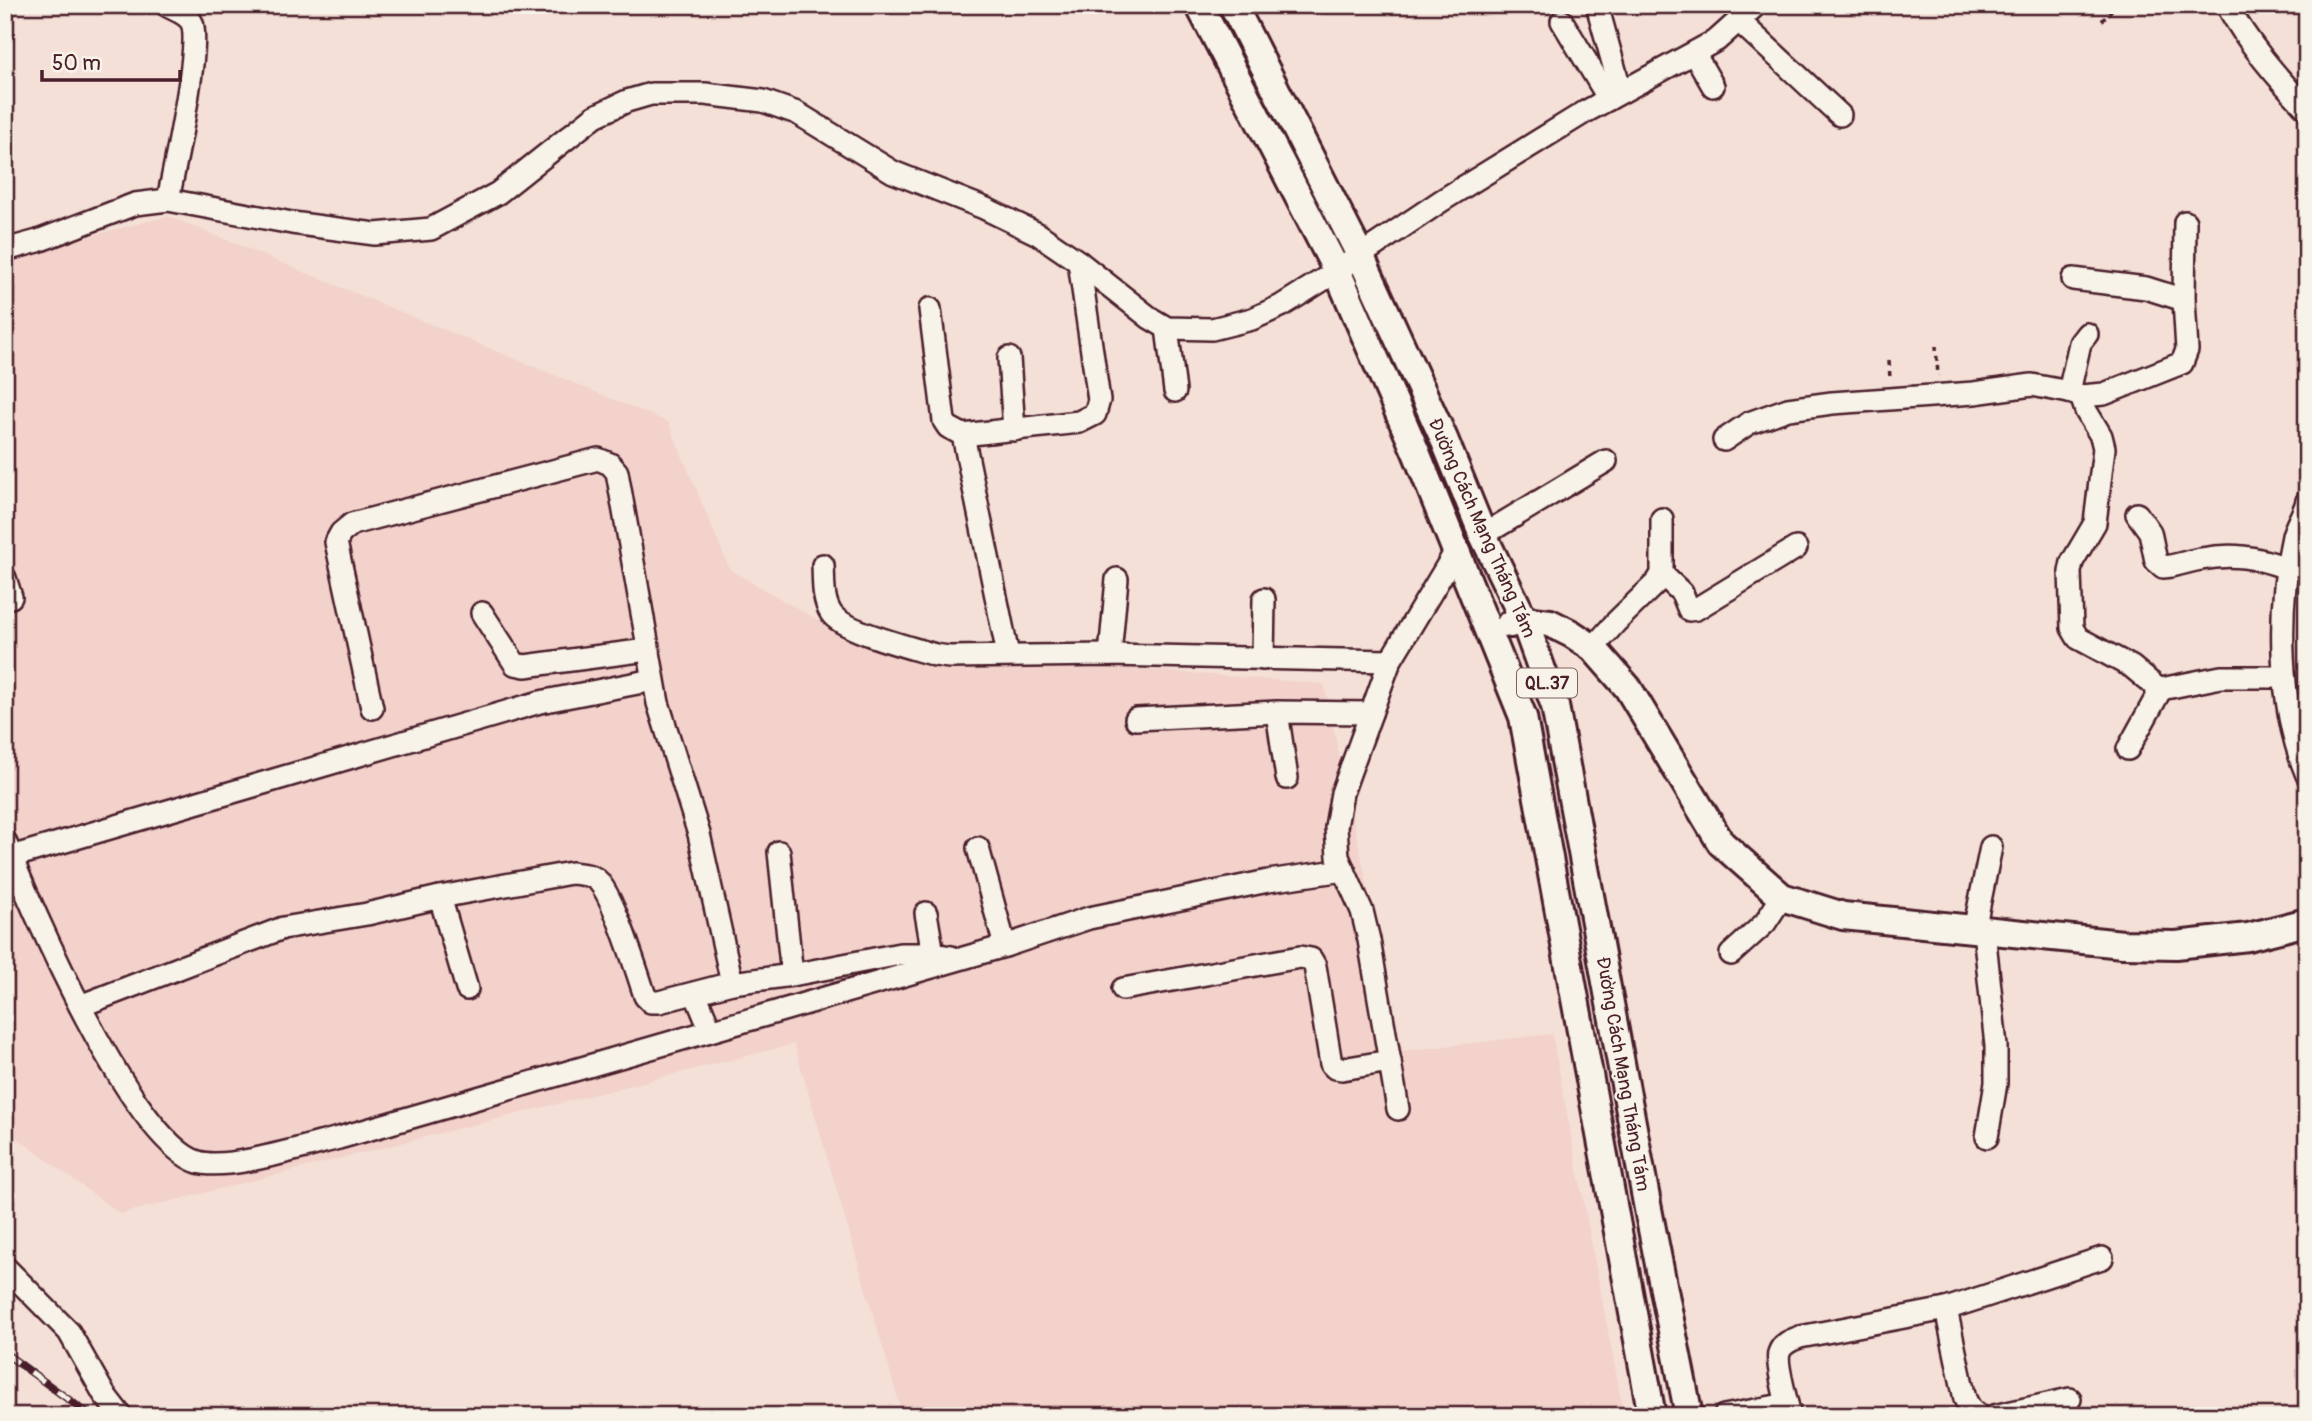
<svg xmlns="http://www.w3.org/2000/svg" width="2312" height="1421" viewBox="0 0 2312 1421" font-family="Pangolin,sans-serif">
<rect width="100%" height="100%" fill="#f4e0d7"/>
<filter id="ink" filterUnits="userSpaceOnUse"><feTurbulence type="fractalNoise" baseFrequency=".0143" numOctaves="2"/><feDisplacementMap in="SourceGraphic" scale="14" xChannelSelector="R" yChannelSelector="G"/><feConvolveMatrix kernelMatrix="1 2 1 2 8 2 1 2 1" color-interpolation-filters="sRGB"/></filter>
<g filter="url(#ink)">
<polygon fill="#f2d2cb" points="168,216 668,422 730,570 865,647 1324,684 1403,1051 1552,1034 1624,1416 903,1416 794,1044 120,1214 5,1129 5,258"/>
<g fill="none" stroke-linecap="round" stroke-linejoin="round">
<g stroke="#4a1f2b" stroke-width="26">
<g id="minor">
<path d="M 166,5 C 175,10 188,14 192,23 C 201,46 174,169 168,200"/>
<polyline points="1597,5 1621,92"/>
<path d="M 2227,5 C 2248,44 2277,77 2307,109"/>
<polyline points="1562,21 1609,99"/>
<polyline points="1739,21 1840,115"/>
<polyline points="1694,53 1713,86"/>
<polyline points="5,250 38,241 135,204 168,200 292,223 375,234 431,229 498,193 595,116 627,101 651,94 705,94 763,101 797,113 893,172 984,208 1038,234 1079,262 1150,318 1167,328 1212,329 1252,319 1281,306 1337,271 1441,201 1585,112 1717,40 1756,5"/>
<polyline points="2073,279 2146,288 2184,300"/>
<polyline points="930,309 944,421 948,427 963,435 1079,422 1095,414 1099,400 1079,262"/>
<polyline points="1167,328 1175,391"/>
<polyline points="1009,358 1014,430"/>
<polyline points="2069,392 2080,343 2087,334"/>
<polyline points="2081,396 2086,411 2101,436 2104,448 2095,523 2072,562 2070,572 2072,628 2078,638 2132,667 2156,687 2161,689 2221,677 2284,677"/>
<polyline points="963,435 1008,655"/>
<polyline points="1724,440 1749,423 1788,409 1832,403 1974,393 2032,385 2069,392 2081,396 2104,394 2182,363 2187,350 2184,300 2185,222"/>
<path d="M 2307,501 C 2304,514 2296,524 2293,536 C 2277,607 2278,707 2307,775"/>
<path d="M 2137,514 L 2150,532 L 2156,561 L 2163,567 C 2176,566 2188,561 2201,559 C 2233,553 2256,557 2287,568"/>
<polyline points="1483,535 1606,461"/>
<path d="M 823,565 C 824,581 822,599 831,613 C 842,631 913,648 935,655 L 949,657 L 1110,655 L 1390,661"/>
<polyline points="1662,574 1682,593 1689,610 1696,609 1796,548"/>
<polyline points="5,578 11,597"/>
<polyline points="482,613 515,664 525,666 647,650"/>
<polyline points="1593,648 1616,622 1657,582 1662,574 1662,519"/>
<polyline points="1110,655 1117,579"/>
<polyline points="1263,659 1264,599"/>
<polyline points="372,708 336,542 341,533 352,524 598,459 610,464 617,472 658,703 699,834 732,983"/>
<polyline points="1277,712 1287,778"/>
<polyline points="1136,719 1277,712 1371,713"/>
<polyline points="2128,749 2161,689"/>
<path d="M 5,841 C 31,908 132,1141 198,1162 C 227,1171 307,1146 339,1138 L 1005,946 L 1089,918 L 1268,881 L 1344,870"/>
<polyline points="978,848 1005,946"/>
<polyline points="779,852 792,975"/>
<polyline points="11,857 540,702 653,680"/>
<polyline points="440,897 467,989"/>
<polyline points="926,913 933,954"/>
<polyline points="1974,930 1991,847"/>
<polyline points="1984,931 1996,1046 1996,1083 1987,1137"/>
<polyline points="1731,954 1765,923 1782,897"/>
<polyline points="1123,989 1300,957 1311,959 1315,966 1331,1064 1335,1068 1342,1069 1390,1061"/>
<polyline points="695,993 710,1029"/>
<path d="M 80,1006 L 283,928 L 367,914 L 440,897 L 571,873 C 580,874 590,874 597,880 C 613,894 637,972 645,996 L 651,1002 L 659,1002 L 732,983 L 792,975 L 900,954 L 933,954 L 952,957"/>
<polyline points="1398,1109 1369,940 1362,911 1338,857 1336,827 1342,793 1390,661 1456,551"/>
<polyline points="5,1267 69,1332 104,1394 121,1416"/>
<polyline points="1946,1309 1965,1399 1971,1410 1979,1416"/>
<polyline points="1724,1416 1787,1404"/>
<path d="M 1790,1416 C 1787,1404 1776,1363 1779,1353 C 1782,1343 1792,1340 1800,1337 L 1946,1309 L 2102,1258"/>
<polyline points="1994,1416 2070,1399"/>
</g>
</g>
<g stroke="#4a1f2b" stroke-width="32">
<g id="major">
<polyline points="1199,5 1337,271 1416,452 1523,717 1652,1416"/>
<polyline points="1233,5 1360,255 1444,439 1483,535 1524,620 1555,706 1648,1209 1689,1416"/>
<polyline points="1510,624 1524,620 1550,623 1572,634 1593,648 1628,688 1721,843 1782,897 1843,916 2123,944 2176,945 2248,937 2307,922"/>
</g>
</g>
<g stroke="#4a1f2b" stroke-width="3.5" stroke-dasharray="5 5" stroke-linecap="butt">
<polyline points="2102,21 2116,5"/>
<polyline points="1936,346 1938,376"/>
<polyline points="1889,361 1890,379"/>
</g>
<use href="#minor" stroke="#f7f3e8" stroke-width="21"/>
<use href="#major" stroke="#f7f3e8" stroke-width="26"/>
<g stroke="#4a1f2b" stroke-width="8">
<polyline id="rail" points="5,1353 91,1416"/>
</g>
<use href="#rail" stroke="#f7f3e8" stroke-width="5" stroke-dasharray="16" stroke-linecap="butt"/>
</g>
</g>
<g text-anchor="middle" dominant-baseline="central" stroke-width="5" stroke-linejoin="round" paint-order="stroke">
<rect fill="#f7f3e8" stroke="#7e5f64" stroke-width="2" x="1517" y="668.5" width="60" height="29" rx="5"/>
<g font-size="18" font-weight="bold" fill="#4a1f2b">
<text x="1547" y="683">QL.37</text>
</g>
<g font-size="19" fill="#4a1f2b" stroke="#f7f3e8">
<text transform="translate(1482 528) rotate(66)">Đường Cách Mạng Tháng Tám</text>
<text transform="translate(1623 1074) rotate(80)">Đường Cách Mạng Tháng Tám</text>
</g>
</g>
<rect width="2312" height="1421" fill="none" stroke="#f7f3e8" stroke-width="28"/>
<rect x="14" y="14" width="2284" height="1393" fill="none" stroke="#4a1f2b" stroke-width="2.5" filter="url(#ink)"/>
<path d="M42 70v10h138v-10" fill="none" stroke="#4a1f2b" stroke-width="3.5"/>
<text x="52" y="70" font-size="21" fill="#4a1f2b" stroke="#f7f3e8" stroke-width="5" paint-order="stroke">50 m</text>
</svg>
